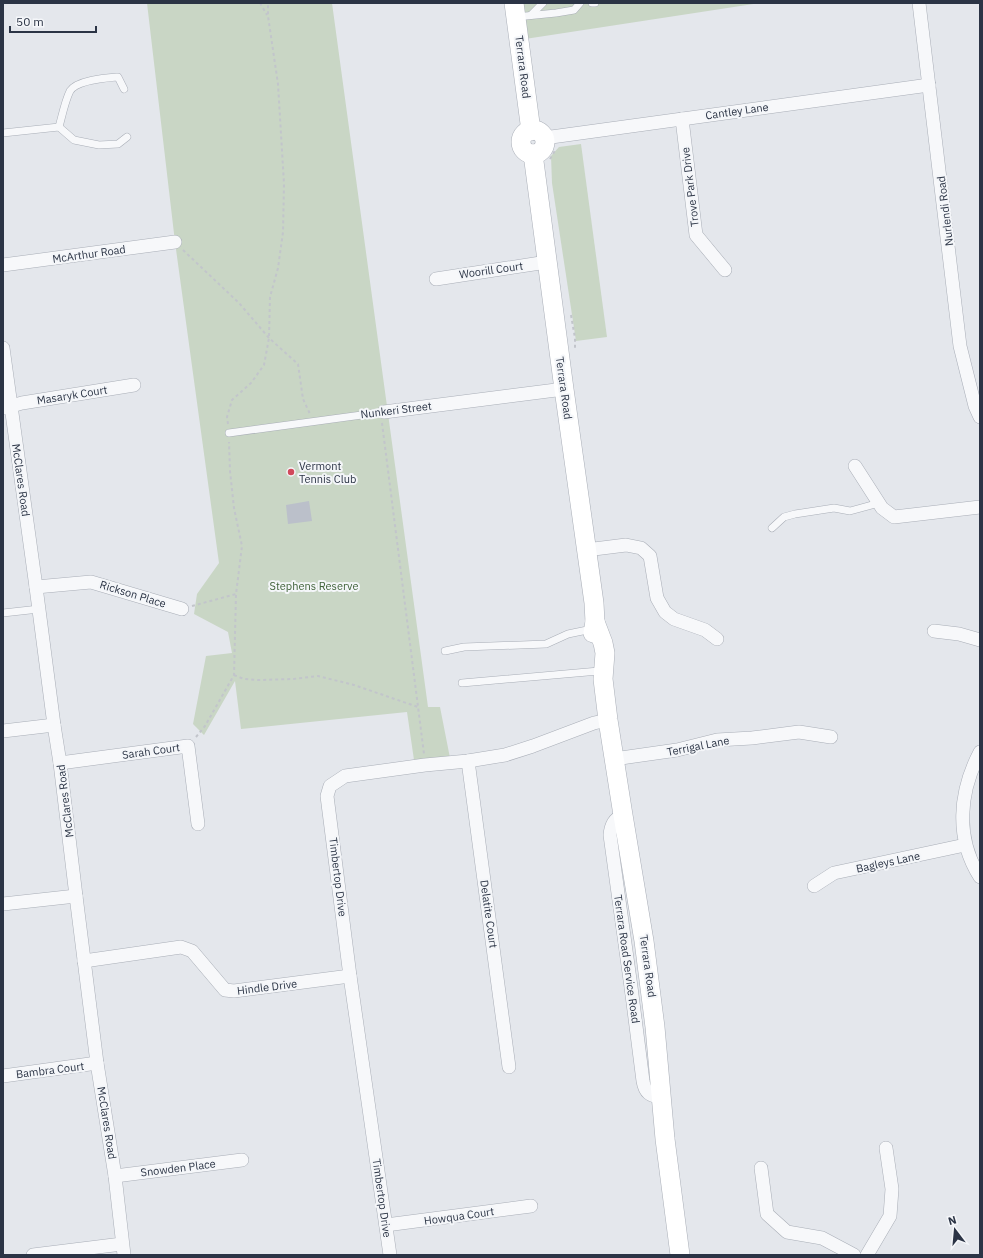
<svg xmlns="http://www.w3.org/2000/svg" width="983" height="1258" viewBox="0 0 983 1258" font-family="'IBM Plex Sans',sans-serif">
<rect width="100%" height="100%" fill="#e4e7ec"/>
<g fill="#c9d6c5">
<polygon points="147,3 332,3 428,707 440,707 450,758 414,760 407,712 241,729 235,681 204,735 193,724 206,656 232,653 228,632 194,614 197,594 219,563 175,242"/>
<polygon points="520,3 760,3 525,39"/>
<polygon points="581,144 607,337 576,341 552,183 551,156 559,147"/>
</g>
<polygon fill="#bbc0ca" points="309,501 312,521 288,524 286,505"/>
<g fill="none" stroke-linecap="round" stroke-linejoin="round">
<g stroke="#a9aeb7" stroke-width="8">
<g id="lane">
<polyline points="592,3 595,3"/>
<polyline points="531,15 543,3"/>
<polyline points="516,17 556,13 574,10 580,3"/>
<path d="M 124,89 L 118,77 C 106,78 77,80 70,91 C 65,101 62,116 59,127 L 74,140 L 99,145 L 118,144 L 127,137"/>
<polyline points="3,133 59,127"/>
<polyline points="229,433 384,412"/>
<polyline points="772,528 784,517 795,514 834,508 850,511 879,503"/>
<polyline points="3,613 39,609"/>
<polyline points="445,651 464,647 546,644 568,634 592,629"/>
<polyline points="462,683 599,671"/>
</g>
</g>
<g stroke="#a9aeb7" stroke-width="14">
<g id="street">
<polyline points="919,3 960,346 975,406 980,417"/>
<polyline points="682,119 696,235 725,270"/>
<polyline points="544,138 929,85"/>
<polyline points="3,265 175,242"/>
<polyline points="436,279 547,262"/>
<polyline points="3,348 36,587 54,725 60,763 76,896 97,1063 115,1176 124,1255"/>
<polyline points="4,408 22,403 134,385"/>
<polyline points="384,412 564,389"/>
<polyline points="855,466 882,508 894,517 980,507"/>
<polyline points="586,550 626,545 641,548 650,556 657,598 665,612 674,619 705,630 717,639"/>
<polyline points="36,587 91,582 182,609"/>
<polyline points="934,631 959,634 980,640"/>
<polyline points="3,731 54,725"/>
<path d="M 980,752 C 959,792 955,838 980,877"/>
<polyline points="614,759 677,750 717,740 752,738 799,732 831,737"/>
<polyline points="468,761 509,1067"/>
<polyline points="60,763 188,746 198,824"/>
<path d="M 623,815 C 614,819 611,825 610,835 L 631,987 L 643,1081 C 645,1093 650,1096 661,1097"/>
<polyline points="814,886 834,873 965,845"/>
<polyline points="3,904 76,896"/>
<polyline points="84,961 181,947 192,951 225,990 234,991 350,976"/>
<polyline points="3,1076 97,1063"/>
<polyline points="761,1168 767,1214 787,1232 822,1238 854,1255"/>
<polyline points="115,1176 242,1160"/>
<polyline points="386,1225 531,1206"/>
<polyline points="33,1255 122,1244"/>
<polyline points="390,1255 350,976 327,796 330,786 345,776 425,765 468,761 505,755 533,746 594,723 608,720"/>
<polyline points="867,1255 890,1216 892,1189 886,1148"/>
</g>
</g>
<g stroke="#a9aeb7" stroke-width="20">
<g id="secondary">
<polyline points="514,3 531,131"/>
<circle cx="533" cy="142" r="12"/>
<polyline points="533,154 564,389 594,603 595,622 593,633"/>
<polyline points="595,622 603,643 605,653 603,679 608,720 623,815 644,941 655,1027 665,1139 680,1255"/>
</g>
</g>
<g stroke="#c2c5cb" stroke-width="2" stroke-dasharray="3 3" stroke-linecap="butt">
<polyline points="260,3 267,15"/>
<polyline points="550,159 556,149"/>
<polyline points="183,250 239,303 269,338 298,364 303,399 310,414"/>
<polyline points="571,315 575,338 575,348"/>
<polyline points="382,423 424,754"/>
<polyline points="228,424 227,417 232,400 251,383 264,365 269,338 270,297 278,268 283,232 284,184 278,84 268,16 268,3"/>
<polyline points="192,606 236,594"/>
<polyline points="234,675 244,679 259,680 293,679 318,676 354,685 418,707"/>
<polyline points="196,737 205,726 234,675 236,594 242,546 234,508 230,471 229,442"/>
</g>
<use href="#lane" stroke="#f7f8fa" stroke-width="7"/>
<use href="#street" stroke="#f7f8fa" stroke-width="13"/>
<use href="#secondary" stroke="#fff" stroke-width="19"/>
</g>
<circle fill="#d1495b" stroke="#f4f6f9" stroke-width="1.5" cx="291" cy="472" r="4"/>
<g text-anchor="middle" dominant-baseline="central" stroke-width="4" stroke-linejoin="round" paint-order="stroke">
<g font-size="11" fill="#2b3445" stroke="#f4f6f9">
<text transform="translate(523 67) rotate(83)">Terrara Road</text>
<text transform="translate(737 111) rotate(-8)">Cantley Lane</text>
<text transform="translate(690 187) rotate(-97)">Trove Park Drive</text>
<text transform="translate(945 211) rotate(-97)">Nurlendi Road</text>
<text transform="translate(89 254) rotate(-8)">McArthur Road</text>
<text transform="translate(491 270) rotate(-8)">Woorill Court</text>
<text transform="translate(564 388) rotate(82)">Terrara Road</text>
<text transform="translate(72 395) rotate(-9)">Masaryk Court</text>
<text transform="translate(396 410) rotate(-7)">Nunkeri Street</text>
<text transform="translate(21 480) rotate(82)">McClares Road</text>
<text transform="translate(133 594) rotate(17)">Rickson Place</text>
<text transform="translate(698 746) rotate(-11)">Terrigal Lane</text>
<text transform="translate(151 751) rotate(-8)">Sarah Court</text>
<text transform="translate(65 801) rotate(-97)">McClares Road</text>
<text transform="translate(888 862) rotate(-12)">Bagleys Lane</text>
<text transform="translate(338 877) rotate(83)">Timbertop Drive</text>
<text transform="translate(489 914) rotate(82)">Delatite Court</text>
<text transform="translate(627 959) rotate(82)">Terrara Road Service Road</text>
<text transform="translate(648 966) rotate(82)">Terrara Road</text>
<text transform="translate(267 987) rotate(-7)">Hindle Drive</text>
<text transform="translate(50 1070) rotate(-7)">Bambra Court</text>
<text transform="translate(107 1123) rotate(81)">McClares Road</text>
<text transform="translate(178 1168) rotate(-7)">Snowden Place</text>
<text transform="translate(382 1198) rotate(82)">Timbertop Drive</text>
<text transform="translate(459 1216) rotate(-8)">Howqua Court</text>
</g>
<g font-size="11" fill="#2b3445" stroke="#f4f6f9" text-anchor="start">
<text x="299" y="466">Vermont<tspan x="299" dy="13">Tennis Club</tspan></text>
</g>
<g font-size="11" fill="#3f6138" stroke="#f4f6f9">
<text x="314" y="586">Stephens Reserve</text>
</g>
</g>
<rect width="983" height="1258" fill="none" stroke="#2b3445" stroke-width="8"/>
<g transform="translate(955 1230) rotate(344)" stroke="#f4f6f9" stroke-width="3" paint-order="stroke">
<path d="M0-3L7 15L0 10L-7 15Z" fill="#2b3445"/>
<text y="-6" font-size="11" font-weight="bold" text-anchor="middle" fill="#2b3445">N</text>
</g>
<path d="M10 26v6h86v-6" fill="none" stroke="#2b3445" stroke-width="2"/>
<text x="16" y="26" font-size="12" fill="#2b3445" stroke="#f4f6f9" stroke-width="3" paint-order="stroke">50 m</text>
</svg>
